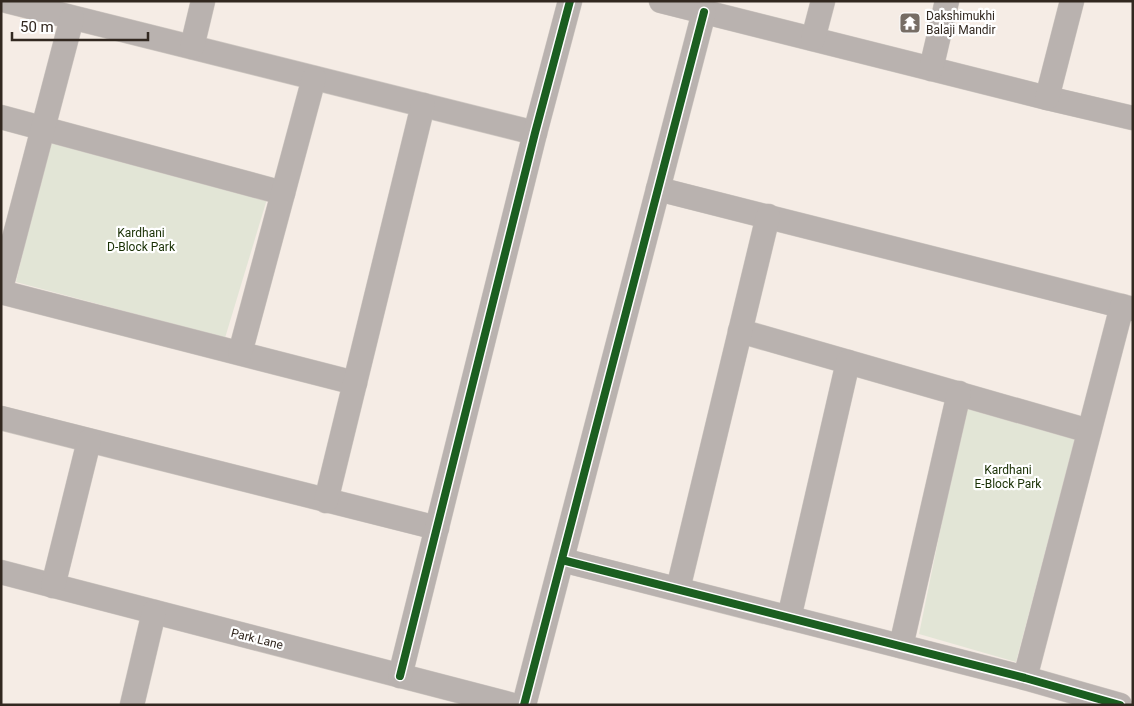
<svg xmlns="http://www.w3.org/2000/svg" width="1134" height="706" viewBox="0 0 1134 706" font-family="Roboto,sans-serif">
<rect width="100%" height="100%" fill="#f5ece5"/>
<g fill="#e2e5d6">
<polygon points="49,140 267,199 225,338 16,282"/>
<polygon points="966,405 1075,439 1016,662 919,634"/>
</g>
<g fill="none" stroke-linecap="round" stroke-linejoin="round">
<g stroke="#d0c9c3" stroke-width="25">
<g id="minor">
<polyline points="7,1 535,133"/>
<polyline points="661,1 1047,98 1133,118"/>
<polyline points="813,39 823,1"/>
<polyline points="192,47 203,1"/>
<polyline points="931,69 947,1"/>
<polyline points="1047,98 1072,1"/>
<polyline points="1,117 283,193"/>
<polyline points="658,189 1133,309"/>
<polyline points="1,288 72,18"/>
<polyline points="1,292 355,383"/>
<polyline points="740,331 1089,431"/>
<polyline points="240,353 314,78"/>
<polyline points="1,418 437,528"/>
<polyline points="326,501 423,105"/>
<polyline points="562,560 1025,678 1120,705"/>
<polyline points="1,572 513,705"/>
<polyline points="53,586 89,441"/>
<polyline points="678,589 768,216"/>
<polyline points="789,618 848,362"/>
<polyline points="901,646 959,393"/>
<polyline points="400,676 535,133 570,1"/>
<polyline points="1025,678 1122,306"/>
<polyline points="132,705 154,612"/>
<polyline points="524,705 704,12"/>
</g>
</g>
<use href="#minor" stroke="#b9b2af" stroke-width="24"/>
<g stroke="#fff" stroke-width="11">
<g id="cycleway">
<polyline points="562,560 1025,678 1120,705"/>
<polyline points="400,676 535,133 570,1"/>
<polyline points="524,705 704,12"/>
</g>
</g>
<use href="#cycleway" stroke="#1b5e20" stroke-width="8"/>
</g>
<defs>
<g id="temple-square" transform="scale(1.125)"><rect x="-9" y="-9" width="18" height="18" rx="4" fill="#766d65" stroke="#fff"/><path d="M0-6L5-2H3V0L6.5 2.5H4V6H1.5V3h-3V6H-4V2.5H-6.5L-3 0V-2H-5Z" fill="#fff"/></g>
</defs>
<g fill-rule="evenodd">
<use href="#temple-square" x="910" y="23"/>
</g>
<g text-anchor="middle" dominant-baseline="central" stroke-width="4.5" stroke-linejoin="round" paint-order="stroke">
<g font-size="12" fill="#322820" stroke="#fff" text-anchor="start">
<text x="926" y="16">Dakshimukhi<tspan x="926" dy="14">Balaji Mandir</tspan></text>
</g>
<g font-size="12" fill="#193004" stroke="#fff">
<text x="141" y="233">Kardhani<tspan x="141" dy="14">D-Block Park</tspan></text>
<text x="1008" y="470">Kardhani<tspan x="1008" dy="14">E-Block Park</tspan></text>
</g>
<g font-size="12" fill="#322820" stroke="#fff">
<text transform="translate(257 639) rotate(14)">Park Lane</text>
</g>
</g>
<rect width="1134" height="706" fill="none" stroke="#322820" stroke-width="5"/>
<path d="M12 32v8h136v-8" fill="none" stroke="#322820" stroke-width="2.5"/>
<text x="20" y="32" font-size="15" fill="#322820" stroke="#ffffff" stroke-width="4" paint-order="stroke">50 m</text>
</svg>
